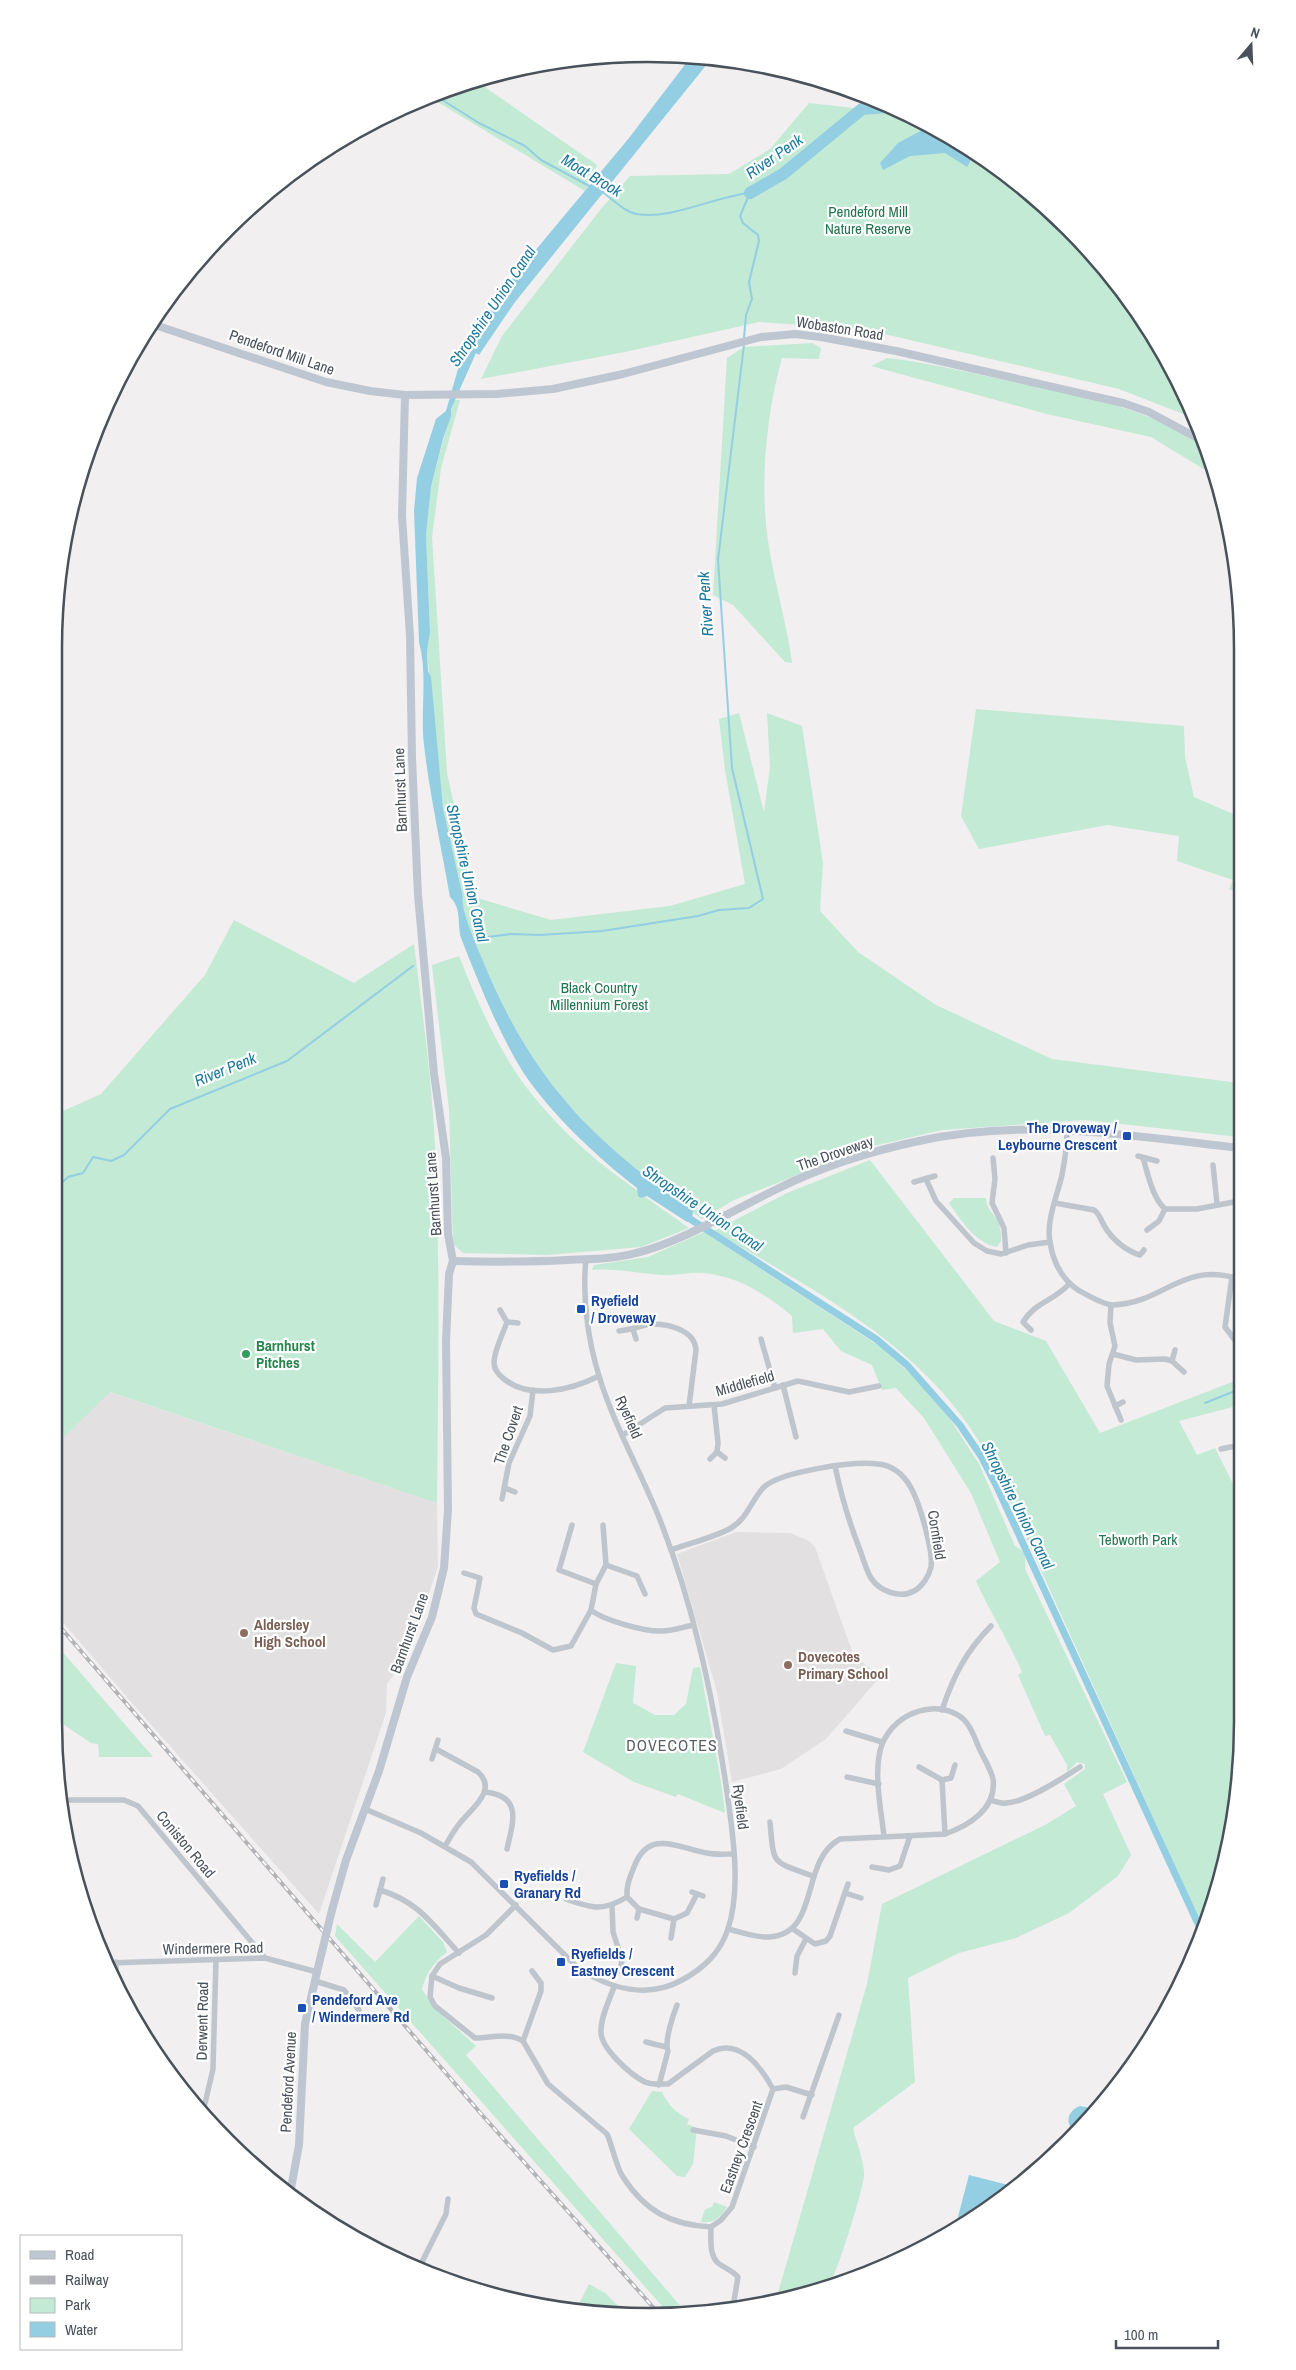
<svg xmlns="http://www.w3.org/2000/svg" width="1296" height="2370" viewBox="0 0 1296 2370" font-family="'Archivo Narrow',sans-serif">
<rect width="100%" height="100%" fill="#f1efef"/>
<g fill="#e2e0e0">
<polygon points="109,1392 437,1503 438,1566 409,1654 387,1684 386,1713 319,1914 138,1710 54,1612 54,1447"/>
<polygon points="736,1532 790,1533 809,1541 815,1547 853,1654 880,1677 826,1739 781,1769 732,1782 717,1692 677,1554"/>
</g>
<g fill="#c2ead4">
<polygon points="476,81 597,165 585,191 431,98"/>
<polygon points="809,103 862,109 886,107 945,133 1040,201 1142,318 1191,417 1119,389 863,329 759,322 625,352 481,379 502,336 601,209 630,176 729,174 770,149"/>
<path d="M 812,343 L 821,348 L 819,359 L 782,358 C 766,414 759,489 769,547 C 775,586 787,624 792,663 L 785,662 L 733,605 L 713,595 L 727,358 L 744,347 Z"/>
<path d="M 887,358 C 930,363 972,373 1014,382 C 1081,396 1150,407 1207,448 L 1215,476 L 1151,437 L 1047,414 L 871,366 Z"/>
<path d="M 454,400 L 460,400 L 441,468 L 432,537 L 447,773 L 474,897 L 551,920 L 670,906 L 745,884 L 725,770 L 719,719 L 739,713 L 764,812 L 770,767 L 767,713 L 802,726 L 823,863 L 820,911 L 858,952 L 936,1005 L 1052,1059 L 1239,1083 L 1239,1137 L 1085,1120 L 942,1130 L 865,1148 L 734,1200 L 702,1219 C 593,1142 533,1083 481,957 C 476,945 460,908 463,897 L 443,808 L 427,652 L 430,632 L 426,535 L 431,487 Z"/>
<polygon points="976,709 1184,726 1185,757 1194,797 1238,816 1238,892 1229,889 1233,880 1177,861 1179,836 1107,825 979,849 961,816"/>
<path d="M 234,920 L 354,983 L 414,944 C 423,1019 434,1094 436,1170 C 440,1281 438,1392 437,1503 L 110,1392 L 54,1447 L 54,1115 L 101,1094 L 205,975 Z"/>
<path d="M 459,956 C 478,1004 501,1057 534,1097 C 564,1134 599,1164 638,1191 L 641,1198 L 645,1197 L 689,1228 L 641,1247 L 547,1255 L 463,1253 L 453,1244 L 449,1109 L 432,965 Z"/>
<path d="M 870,1160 L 994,1321 L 1046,1341 L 1100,1433 L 1240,1379 L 1240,1405 L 1179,1421 L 1197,1455 L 1215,1448 L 1240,1498 L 1241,1707 L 1235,1723 L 1232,1739 L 1241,1747 L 1241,1761 L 1222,1876 L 1202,1925 L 1004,1489 C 994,1470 985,1450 973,1432 C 912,1339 806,1286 714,1231 L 787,1193 Z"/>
<path d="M 954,1198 L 986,1198 C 986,1208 992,1212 997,1220 C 1001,1226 1001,1235 1001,1241 L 997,1247 C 975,1243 961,1220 949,1203 Z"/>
<path d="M 704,1232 L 879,1346 L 912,1375 L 950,1419 L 979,1464 L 1015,1546 C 1026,1552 1026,1557 1025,1569 L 1127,1782 L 1103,1794 L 1131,1855 L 1118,1876 L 1069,1913 L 1016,1938 L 959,1953 L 908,1978 L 915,2082 L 853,2128 C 856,2141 865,2164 864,2176 C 863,2189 837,2275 830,2282 C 816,2296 794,2297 776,2300 L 867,1984 L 882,1904 L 1045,1825 L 1076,1806 L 1064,1784 L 1085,1769 L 1085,1764 L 1077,1762 L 1067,1772 L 1067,1765 L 1050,1735 L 1045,1736 L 1018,1675 L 1022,1672 C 1008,1640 990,1612 976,1581 L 1000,1562 L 971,1493 L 924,1418 L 896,1388 L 882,1390 L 872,1365 L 841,1351 L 823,1329 L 793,1333 L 792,1316 C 765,1294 739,1276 703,1273 C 689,1272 675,1276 661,1275 C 637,1273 615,1268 592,1270 L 594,1265 L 648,1257 Z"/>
<polygon points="54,1642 153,1757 99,1757 98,1744 91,1743 54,1718"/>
<polygon points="616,1663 636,1666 633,1703 655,1715 674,1715 686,1704 693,1668 700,1667 721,1782 725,1813 678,1794 676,1797 634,1782 583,1752"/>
<path d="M 419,1916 L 443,1942 L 447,1952 C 434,1962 426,1973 422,1989 L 433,2007 L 476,2046 L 466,2055 L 688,2315 L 670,2315 L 335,1936 L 337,1924 L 375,1962 Z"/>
<path d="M 652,2091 L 662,2092 C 667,2104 677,2114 689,2119 L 687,2124 L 697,2128 L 693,2164 L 685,2177 L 677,2176 L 629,2129 Z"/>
<path d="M 714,2202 L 727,2207 C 720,2218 715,2223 701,2222 L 705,2209 L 712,2207 Z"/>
<polygon points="589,2284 605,2293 627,2315 609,2315 576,2310"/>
</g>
<g fill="#93cee3">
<path d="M 690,58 L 712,58 L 515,302 L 479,355 L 476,353 L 451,409 L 451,416 L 443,439 L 431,487 L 426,535 L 430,632 L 427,652 L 428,671 L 431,677 L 443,808 L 463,897 C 460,907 475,942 480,954 C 529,1075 586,1137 693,1211 L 692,1221 L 687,1222 L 647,1196 L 641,1198 L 638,1196 L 637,1188 C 599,1159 549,1112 523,1072 C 497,1030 479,983 461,938 C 457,922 462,909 450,897 C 441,846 430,796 424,745 C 420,711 428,675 419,642 L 414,511 L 417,478 L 436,419 L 446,411 L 462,355 L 467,357 L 471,351 L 466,347 L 514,276 L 629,138 Z"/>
<polygon points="930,126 945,133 974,154 967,167 945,153 910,156 883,170 880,163 898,143"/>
<path d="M 1080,2106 L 1090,2108 L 1094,2111 L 1074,2132 C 1065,2123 1067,2111 1080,2106 Z"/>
<polygon points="969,2175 1016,2187 978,2216 955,2228"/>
</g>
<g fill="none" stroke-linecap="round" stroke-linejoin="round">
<g stroke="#93cee3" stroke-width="2">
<polyline points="436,96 479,123 525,146 541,160 591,187"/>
<path d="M 602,192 C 613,199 624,212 637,214 C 671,220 716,196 750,193"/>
<polyline points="744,338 746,315 752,299 749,282 759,241 758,235 743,223 740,216 750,193"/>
<polyline points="480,938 511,934 540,935 602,931 698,916 719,910 749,908 763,899 732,768 718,560 744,345"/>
<polyline points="54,1190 68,1177 83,1173 93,1157 111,1161 124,1155 170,1109 287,1061 413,966"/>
<polyline points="1205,1403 1240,1389"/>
</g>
<polyline stroke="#93cee3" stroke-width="7" points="684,1215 876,1339 907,1365 960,1425 981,1456 997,1487 1200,1928"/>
<polyline stroke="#93cee3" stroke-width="12" points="750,193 783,174 862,109 886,107"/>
<g stroke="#bfc5cc" stroke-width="5.5">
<path d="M 1067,1130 C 1067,1145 1065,1160 1062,1175 C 1057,1196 1046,1221 1050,1242 C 1053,1262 1062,1279 1078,1290 C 1087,1295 1103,1305 1113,1305 C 1165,1303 1181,1261 1239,1279"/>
<polyline points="1138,1156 1157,1161"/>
<polyline points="993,1158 995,1179 992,1203 1004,1228 1006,1253"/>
<path d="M 1143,1158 C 1148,1174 1152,1197 1165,1209"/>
<polyline points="1213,1165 1217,1204"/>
<polyline points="926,1179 936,1201 974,1243 987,1251 1001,1254 1028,1245 1050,1242"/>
<polyline points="914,1182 935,1176"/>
<path d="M 1055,1203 L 1094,1210 C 1100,1214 1101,1221 1105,1227 C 1112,1239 1126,1251 1140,1255 L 1144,1250"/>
<polyline points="1165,1209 1197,1209 1239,1201"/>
<polyline points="1147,1230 1159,1221 1165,1209"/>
<polyline points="1232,1277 1225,1327 1240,1347"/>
<polyline points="1111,1305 1110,1323 1115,1346 1109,1364 1107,1386 1121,1420"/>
<polyline points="500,1310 507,1322 518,1323"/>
<path d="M 507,1322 C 503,1334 494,1350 494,1363 C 494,1369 499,1375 504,1379 C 530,1400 571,1390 599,1376"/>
<polyline points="633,1329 636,1339"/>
<path d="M 1031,1330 L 1023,1322 C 1036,1301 1053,1302 1069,1284"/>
<path d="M 619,1331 C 629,1330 637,1327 646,1325 C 664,1322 695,1329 696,1350 L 689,1406"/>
<polyline points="761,1339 775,1388"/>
<polyline points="1113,1354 1136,1360 1165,1359 1172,1361 1184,1372"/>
<polyline points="1172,1361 1175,1350"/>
<polyline points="783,1385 796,1437"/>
<polyline points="714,1405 718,1443 717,1452"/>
<polyline points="1115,1406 1123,1402"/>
<polyline points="623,1435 665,1408 722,1404 798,1381 849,1392 879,1386"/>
<polyline points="1221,1449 1240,1445"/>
<polyline points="710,1459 717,1452 725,1458"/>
<polyline points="505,1488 515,1492"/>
<polyline points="502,1499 509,1463 530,1416 533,1390"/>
<polyline points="572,1525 559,1570 596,1584"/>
<path d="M 671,1550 C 690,1543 713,1538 731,1528 C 747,1519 752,1499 764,1487 C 782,1471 854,1461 878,1464 C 910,1467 919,1504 926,1530 C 928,1541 933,1555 931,1567 C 929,1576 922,1587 914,1591 C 900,1599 879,1591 871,1578 C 866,1570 863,1558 860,1550 C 849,1522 841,1495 835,1466"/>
<polyline points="606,1565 637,1576 645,1594"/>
<polyline points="464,1573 480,1578 474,1608 476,1614 522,1633 553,1650 571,1646 591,1610 596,1584 606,1565 603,1525"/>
<path d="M 591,1610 C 603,1620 645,1632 662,1631 C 672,1631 683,1627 693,1625"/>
<path d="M 942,1710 C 953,1677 966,1651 991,1626"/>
<polyline points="846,1731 882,1742"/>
<path d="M 436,1749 L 478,1772 C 498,1790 472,1808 460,1823 C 454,1830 450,1838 445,1846"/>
<polyline points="432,1759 438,1740"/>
<polyline points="919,1767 942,1780 951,1778 955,1765"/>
<polyline points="847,1777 879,1784"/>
<polyline points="942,1780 945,1834"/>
<path d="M 485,1792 C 523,1796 513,1822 507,1849"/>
<polyline points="61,1800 124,1800 138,1806 265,1958"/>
<path d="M 990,1800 C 995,1801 1000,1804 1006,1803 C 1025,1803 1063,1778 1080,1767"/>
<path d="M 365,1809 L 421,1833 L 471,1862 L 579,1969 C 611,1989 648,1999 682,1980 C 704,1968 720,1953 728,1929 C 742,1887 732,1828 726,1785 C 712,1692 692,1598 656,1510 C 637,1465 613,1422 599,1376 C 588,1340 582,1297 586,1259"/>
<path d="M 770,1822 C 774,1866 771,1861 813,1876"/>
<polyline points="872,1867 889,1870 900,1866 910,1836"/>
<path d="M 380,1890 C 419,1902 432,1924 459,1953"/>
<polyline points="692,1892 703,1896"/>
<polyline points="845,1893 861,1898"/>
<path d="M 566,1899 C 592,1908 602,1912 627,1897"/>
<polyline points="376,1905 383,1879"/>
<path d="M 516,1905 L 486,1935 L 440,1964 L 432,1976 L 430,1997 L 435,2006 L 475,2038 C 491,2038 509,2032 523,2041 L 548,2084 L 607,2134 C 612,2145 617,2169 623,2177 C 645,2211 671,2225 711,2227 L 721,2220 L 732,2207 L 773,2089 C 761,2067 740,2039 713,2051 L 668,2084 C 660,2084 652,2085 645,2082 C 631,2075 600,2048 601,2031 C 601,2016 609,2001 614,1987"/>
<polyline points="612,1906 613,1932 622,1960 620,1971"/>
<polyline points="637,1918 639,1909"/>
<path d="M 674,1919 L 639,1909 L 627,1897 C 626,1886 630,1877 634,1867 C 649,1827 680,1849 707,1853 C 716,1855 725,1854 734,1854"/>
<path d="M 728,1929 C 741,1932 756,1938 769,1937 C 821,1934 799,1861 840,1839 L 945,1834 C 968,1826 997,1809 993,1779 C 991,1769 983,1757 979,1748 C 974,1736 969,1720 956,1714 C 924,1698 884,1721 879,1756 C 875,1781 881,1810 884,1836"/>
<polyline points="793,1929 815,1944 826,1941 830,1936 848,1884"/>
<polyline points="671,1938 674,1919 687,1913 697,1894"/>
<polyline points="108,1963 265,1958 317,1972"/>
<polyline points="795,1973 797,1956 806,1939"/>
<polyline points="432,1976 459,1988 492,1998"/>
<polyline points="116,1980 116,1962"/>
<polyline points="315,1981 344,1990 359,2010"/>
<polyline points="523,2041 541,1991 541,1983 532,1971"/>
<polyline points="646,2042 666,2047"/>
<path d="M 659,2085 L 668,2051 C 664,2042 673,2015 677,2005"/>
<polyline points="773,2089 786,2087 812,2095"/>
<polyline points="203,2112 213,2069 216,1960"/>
<polyline points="803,2117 839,2015"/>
<polyline points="693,2130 726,2136 754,2147"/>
<path d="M 711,2227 C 711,2238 709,2255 718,2263 C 724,2268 732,2270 738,2277 L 733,2307"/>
<polyline points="418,2270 446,2214 448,2199"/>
</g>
<g stroke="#bec6d1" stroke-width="8">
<polyline points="152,324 326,382 370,391 405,395 497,394 553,389 623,374 761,337 795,334 821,337 896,351 1123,403 1149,412 1203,441"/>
<path d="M 453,1261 C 492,1262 529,1262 567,1260 C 590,1259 614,1259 636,1253 C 682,1242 733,1210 777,1189 C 821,1167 871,1151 919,1141 C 1025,1117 1133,1136 1239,1148"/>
<polyline points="332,1910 346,1860 379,1771 407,1677 432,1617 444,1568 448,1510 446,1341 449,1274 453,1261 448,1234 446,1158 434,1074 418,895 412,757 410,636 402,516 405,395"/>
<polyline points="290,2194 299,2145 305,2024 317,1972"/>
</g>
<g stroke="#b2b4b8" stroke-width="4">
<polyline id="rail" points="54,1620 483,2116 660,2315"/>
</g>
<use href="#rail" stroke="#fff" stroke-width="2" stroke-dasharray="5.5" stroke-linecap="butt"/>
<polyline stroke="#bec6d1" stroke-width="8" points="317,1972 332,1910"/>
</g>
<g fill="#1a4fb4" stroke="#fff" stroke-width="2">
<rect x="1122" y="1131" width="10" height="10" rx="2.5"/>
<rect x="576" y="1304" width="10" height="10" rx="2.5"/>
<rect x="499" y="1879" width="10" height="10" rx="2.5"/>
<rect x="556" y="1957" width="10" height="10" rx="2.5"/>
<rect x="297" y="2003" width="10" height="10" rx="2.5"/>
</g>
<circle fill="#2e9e5b" stroke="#fff" stroke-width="2" cx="246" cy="1354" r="5"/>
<g fill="#8d6e63" stroke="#fff" stroke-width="2">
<circle cx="244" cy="1633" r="5"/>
<circle cx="788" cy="1665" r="5"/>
</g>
<g text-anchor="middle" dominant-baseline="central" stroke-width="4.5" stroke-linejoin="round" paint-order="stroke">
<g font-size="15" fill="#21744f" stroke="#fff">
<text x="868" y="211">Pendeford Mill<tspan x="868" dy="17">Nature Reserve</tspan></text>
<text x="599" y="987">Black Country<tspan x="599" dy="17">Millennium Forest</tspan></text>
<text x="1138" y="1539">Tebworth Park</text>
</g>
<g font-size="15" fill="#49515a" stroke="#fff">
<text transform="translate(840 328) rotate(9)">Wobaston Road</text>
<text transform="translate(282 352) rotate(19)">Pendeford Mill Lane</text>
<text transform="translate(400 790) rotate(-92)">Barnhurst Lane</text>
<text transform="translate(835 1153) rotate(-19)">The Droveway</text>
<text transform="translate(433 1194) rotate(-94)">Barnhurst Lane</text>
<text transform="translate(745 1383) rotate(-16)">Middlefield</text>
<text transform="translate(629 1417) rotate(66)">Ryefield</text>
<text transform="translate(508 1435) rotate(-71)">The Covert</text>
<text transform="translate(937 1535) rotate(81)">Cornfield</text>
<text transform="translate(409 1633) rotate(-70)">Barnhurst Lane</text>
<text transform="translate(741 1807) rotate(83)">Ryefield</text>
<text transform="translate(186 1844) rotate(50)">Coniston Road</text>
<text transform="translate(213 1948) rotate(-1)">Windermere Road</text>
<text transform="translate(202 2021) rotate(-89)">Derwent Road</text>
<text transform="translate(288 2082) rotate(-87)">Pendeford Avenue</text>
<text transform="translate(741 2147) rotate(-70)">Eastney Crescent</text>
</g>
<g font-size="15" font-weight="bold" fill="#164399" stroke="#fff" text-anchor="start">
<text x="1117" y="1127" text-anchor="end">The Droveway /<tspan x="1117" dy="17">Leybourne Crescent</tspan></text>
<text x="591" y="1300">Ryefield<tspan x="591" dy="17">/ Droveway</tspan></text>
<text x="514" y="1875">Ryefields /<tspan x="514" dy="17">Granary Rd</tspan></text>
<text x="571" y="1953">Ryefields /<tspan x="571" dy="17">Eastney Crescent</tspan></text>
<text x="312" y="1999">Pendeford Ave<tspan x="312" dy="17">/ Windermere Rd</tspan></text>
</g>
<g font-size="15" font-weight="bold" fill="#27864d" stroke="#fff" text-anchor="start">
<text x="256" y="1345">Barnhurst<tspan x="256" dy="17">Pitches</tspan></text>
</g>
<g font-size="15" font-weight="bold" fill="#785e54" stroke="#fff" text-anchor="start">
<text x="254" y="1624">Aldersley<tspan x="254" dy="17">High School</tspan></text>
<text x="798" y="1656">Dovecotes<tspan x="798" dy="17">Primary School</tspan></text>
</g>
<g font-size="16" font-style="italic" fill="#1b799b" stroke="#fff">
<text transform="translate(774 156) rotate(-35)">River Penk</text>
<text transform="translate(592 175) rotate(31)">Moat Brook</text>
<text transform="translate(492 306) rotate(-56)">Shropshire Union Canal</text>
<text transform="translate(705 604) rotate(-94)">River Penk</text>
<text transform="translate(468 873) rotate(77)">Shropshire Union Canal</text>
<text transform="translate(225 1069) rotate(-22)">River Penk</text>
<text transform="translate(703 1208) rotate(34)">Shropshire Union Canal</text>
<text transform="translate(1018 1505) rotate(63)">Shropshire Union Canal</text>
</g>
<g font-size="16" letter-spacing="1" fill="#5c5f63" stroke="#fff">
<text x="672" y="1745">DOVECOTES</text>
</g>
</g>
<path d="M0 0H1296V2370H0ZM648 62H648A586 586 0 0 1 1234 648V1722A586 586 0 0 1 648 2308H648A586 586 0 0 1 62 1722V648A586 586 0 0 1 648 62Z" fill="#fff" fill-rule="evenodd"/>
<path fill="none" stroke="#49515a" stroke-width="2.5" d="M648 62H648A586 586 0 0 1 1234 648V1722A586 586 0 0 1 648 2308H648A586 586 0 0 1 62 1722V648A586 586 0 0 1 648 62Z"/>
<rect x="20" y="2235" width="162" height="115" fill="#ffffff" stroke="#b6b9bd"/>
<rect x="30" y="2251" width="25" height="8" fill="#bec6d1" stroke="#b6b9bd"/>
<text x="65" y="2260" font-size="15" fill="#49515a">Road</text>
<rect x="30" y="2276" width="25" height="8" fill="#b2b4b8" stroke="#b6b9bd"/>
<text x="65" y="2285" font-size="15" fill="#49515a">Railway</text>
<rect x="30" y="2298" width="25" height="15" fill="#c2ead4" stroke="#b6b9bd"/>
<text x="65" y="2310" font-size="15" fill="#49515a">Park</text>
<rect x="30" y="2322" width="25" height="15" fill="#93cee3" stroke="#b6b9bd"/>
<text x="65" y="2335" font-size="15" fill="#49515a">Water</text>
<g transform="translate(1251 45) rotate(19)" stroke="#ffffff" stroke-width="4" paint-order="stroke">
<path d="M0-4L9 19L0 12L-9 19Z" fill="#49515a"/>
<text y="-8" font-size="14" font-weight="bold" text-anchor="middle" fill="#49515a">N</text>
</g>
<path d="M1116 2340v8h102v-8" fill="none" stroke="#49515a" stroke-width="2.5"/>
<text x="1124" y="2340" font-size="15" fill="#49515a" stroke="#ffffff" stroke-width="4" paint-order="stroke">100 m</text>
</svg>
